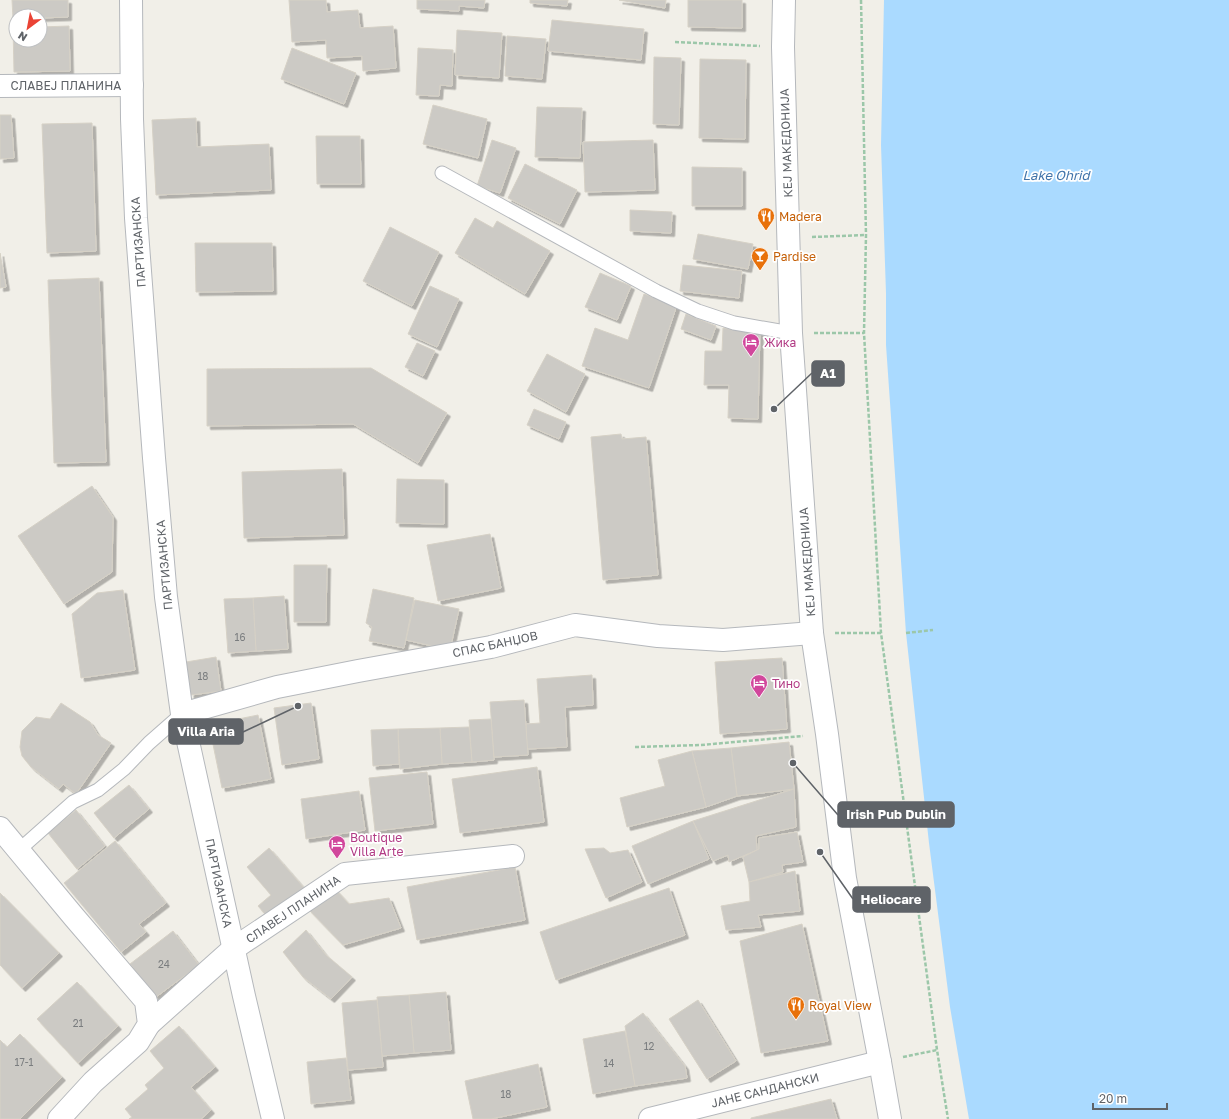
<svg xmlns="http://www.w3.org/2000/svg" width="1229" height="1119" viewBox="0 0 1229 1119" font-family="'Golos Text',sans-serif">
<defs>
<filter id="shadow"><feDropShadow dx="3.5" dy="3.5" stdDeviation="0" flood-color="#0004"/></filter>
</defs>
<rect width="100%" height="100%" fill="#f1efe8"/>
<polygon fill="#aadaff" points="884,0 1229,0 1229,1119 969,1119 950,1007 929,843 906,633 886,345 886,293 881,145"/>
<g fill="#cccac5" stroke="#d6d1c6" filter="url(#shadow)">
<polygon points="12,0 68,0 68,17 40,18 40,16 16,16 16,19 13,19"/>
<polygon points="289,0 326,0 327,12 358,10 360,28 393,26 396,68 363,71 362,56 327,58 326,40 292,42"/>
<polygon points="417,0 485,0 484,8 459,6 459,11 417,9"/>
<polygon points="530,0 568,0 567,6 530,3"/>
<polygon points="619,0 666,0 665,8"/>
<polygon points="688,0 742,0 742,28 688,27"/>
<polygon points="552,20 644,29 641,60 548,51"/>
<polygon points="69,26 70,71 14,72 13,27 16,27 16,40 40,40 40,27"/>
<polygon points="457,30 502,33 499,78 455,75"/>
<polygon points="507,36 546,39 542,79 505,76"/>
<polygon points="292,48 356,73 344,104 281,79"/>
<polygon points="418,48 453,50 452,86 440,85 439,96 416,95"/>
<polygon points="654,57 681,58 679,125 653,124"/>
<polygon points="700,59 746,60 745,139 699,138"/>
<polygon points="433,105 487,119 478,158 423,144"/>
<polygon points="537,107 582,108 580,158 535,157"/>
<polygon points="0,115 11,115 14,158 0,159"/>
<polygon points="196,118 197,147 269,144 271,190 156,195 152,120"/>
<polygon points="92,123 96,251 47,253 42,124"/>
<polygon points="316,136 360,136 361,184 317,184"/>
<polygon points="492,140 516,148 500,193 477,186"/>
<polygon points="653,140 655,190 585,192 583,142"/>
<polygon points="525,164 577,190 560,224 508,198"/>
<polygon points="692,167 742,168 742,206 692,206"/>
<polygon points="630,210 672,212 671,233 630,231"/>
<polygon points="475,218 493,228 497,221 550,251 525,294 455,253"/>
<polygon points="390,227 439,252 412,306 363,281"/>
<polygon points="698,234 753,244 748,269 693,259"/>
<polygon points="195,243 272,243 273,291 196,292"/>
<polygon points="0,253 6,287 0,288"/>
<polygon points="683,265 742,271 739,298 680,291"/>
<polygon points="600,273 631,286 617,320 585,307"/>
<polygon points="99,278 106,462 54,463 48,280"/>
<polygon points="430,286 459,299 437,347 408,334"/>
<polygon points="644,294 677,305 649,388 582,366 595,328 628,340"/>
<polygon points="686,314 716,326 711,340 681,329"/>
<polygon points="723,328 760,329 758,419 728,418 729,385 704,385 705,351 722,351"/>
<polygon points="417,343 435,351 423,376 405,367"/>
<polygon points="547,354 585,374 566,412 527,391"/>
<polygon points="371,368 447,413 418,463 353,424 207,426 207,369"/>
<polygon points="534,409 566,422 559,439 527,425"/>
<polygon points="621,434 622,439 646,437 658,575 603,580 591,437"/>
<polygon points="342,469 344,535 244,538 242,472"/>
<polygon points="397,479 444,480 444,524 396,523"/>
<polygon points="92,486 113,517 112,572 64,604 18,536"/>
<polygon points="490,534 501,588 438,601 427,545"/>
<polygon points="294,565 327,565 326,622 294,622"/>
<polygon points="373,589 414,598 404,648 369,641 372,627 366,623"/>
<polygon points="123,590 135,670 81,678 72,614 97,593"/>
<polygon points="284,596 288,649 256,651 253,598"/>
<polygon points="253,598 256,651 228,653 224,599"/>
<polygon points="415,600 459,609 450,650 406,640"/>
<polygon points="216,657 221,691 191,695 186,662"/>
<polygon points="782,658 787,729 720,734 715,662"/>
<polygon points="592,675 593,705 565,707 567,747 527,749 526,724 540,723 537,679"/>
<polygon points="524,700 528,755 494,757 490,702"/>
<polygon points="61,703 90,722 98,735 111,743 76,794 63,784 59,789 31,767 22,756 20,747 22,731 36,717 50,719"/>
<polygon points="311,703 319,759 282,765 274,708"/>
<polygon points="258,715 271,779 222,788 209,725"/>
<polygon points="491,719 494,760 472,762 469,720"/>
<polygon points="469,727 472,762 442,764 440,728"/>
<polygon points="440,728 442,764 400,769 398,729"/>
<polygon points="398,729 399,764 373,766 371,730"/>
<polygon points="789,742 794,789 737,796 731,748"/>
<polygon points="731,748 737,796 706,807 692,751"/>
<polygon points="692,751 706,807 627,827 620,798 665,786 658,760"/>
<polygon points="537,767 544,822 460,833 452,779"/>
<polygon points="427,772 433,824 375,831 369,778"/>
<polygon points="129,785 149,809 114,838 94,813"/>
<polygon points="794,789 796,827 756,836 757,850 729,862 728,855 713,861 693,821"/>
<polygon points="359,791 365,830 306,839 301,799"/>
<polygon points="76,810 105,846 77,869 48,833"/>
<polygon points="693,821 709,859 648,884 632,846"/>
<polygon points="797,832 803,862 782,865 783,872 749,882 743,857 759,849 759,838"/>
<polygon points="115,841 166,903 139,924 146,932 121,952 64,883"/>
<polygon points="269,848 305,889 270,920 258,906 271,895 247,867"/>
<polygon points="604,848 610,853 628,850 642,882 606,898 585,849"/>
<polygon points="515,867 525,920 417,940 407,887"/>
<polygon points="795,871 800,911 758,915 761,927 726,930 721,906 750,901 749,882"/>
<polygon points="669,888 685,935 556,980 540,932"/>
<polygon points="335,889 349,904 389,898 401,928 343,945 308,909"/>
<polygon points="0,893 59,953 22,988 0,965"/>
<polygon points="802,924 828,1041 761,1053 740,941"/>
<polygon points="306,930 326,955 352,977 331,999 303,977 283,952"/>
<polygon points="173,931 199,965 156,997 130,964"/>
<polygon points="77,982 118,1026 78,1063 37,1019"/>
<polygon points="446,992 451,1050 414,1053 409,995"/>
<polygon points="409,995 414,1053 382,1056 377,997"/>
<polygon points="377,1000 383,1067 348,1070 342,1003"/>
<polygon points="698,1000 736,1061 707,1079 669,1019"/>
<polygon points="643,1013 685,1066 687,1078 635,1086 625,1026"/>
<polygon points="179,1026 215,1067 191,1087 211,1110 201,1119 129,1119 132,1117 125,1109 148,1089 145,1085 164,1068 150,1051"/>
<polygon points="625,1031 635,1086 593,1094 583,1039"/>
<polygon points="20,1034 62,1077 20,1119 0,1119 0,1040 7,1047"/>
<polygon points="346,1058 351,1100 311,1104 307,1062"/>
<polygon points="538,1064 547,1107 491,1119 473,1119 465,1081"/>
<polygon points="831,1099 837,1119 751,1119 751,1118"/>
</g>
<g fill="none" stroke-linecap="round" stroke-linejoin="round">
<g stroke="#b5b8bc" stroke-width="15">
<g id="service">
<polyline points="442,173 656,291 698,311 734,323 791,333"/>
<polyline points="19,850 73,802 98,790 124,769 149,743 182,714"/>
</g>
</g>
<g stroke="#b5b8bc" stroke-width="24">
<g id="minor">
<polyline points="784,0 783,47 791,333 812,633 827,734 845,878 880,1062 890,1119"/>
<polyline points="0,86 132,85"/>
<polyline points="182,714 277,687 358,671 491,647 575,625 658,636 723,640 812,633"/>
<polyline points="0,828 74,917 146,1001 149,1024 138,1042 93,1082 59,1119"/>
<polyline points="149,1024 233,949 345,874 513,856"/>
<polyline points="650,1119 880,1062"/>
</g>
</g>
<g stroke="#b5b8bc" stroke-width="24">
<polyline id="tertiary" points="131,0 132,119 136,218 154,458 166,597 182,714 244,996 273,1119"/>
</g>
<g stroke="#9cc7a9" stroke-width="2.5" stroke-dasharray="4 2" stroke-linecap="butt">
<polyline points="861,0 866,235 864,333 881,633 937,1050 948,1119"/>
<polyline points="675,42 760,46"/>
<polyline points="812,237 866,235"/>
<polyline points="814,333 864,333"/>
<polyline points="835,633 881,633"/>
<polyline points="906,633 933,630"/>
<polyline points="635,747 701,745 803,736"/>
<polyline points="903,1057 937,1050"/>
</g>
<use href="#service" stroke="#fff" stroke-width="13"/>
<use href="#minor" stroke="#fff" stroke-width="22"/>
<use href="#tertiary" stroke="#fff" stroke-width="22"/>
</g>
<defs>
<g id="restaurant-pin" transform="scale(0.9)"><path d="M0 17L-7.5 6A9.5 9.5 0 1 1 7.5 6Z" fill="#e8710a" stroke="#fff"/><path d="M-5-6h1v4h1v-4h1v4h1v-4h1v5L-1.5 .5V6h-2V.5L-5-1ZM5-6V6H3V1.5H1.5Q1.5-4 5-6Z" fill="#fff"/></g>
<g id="bar-pin" transform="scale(0.9)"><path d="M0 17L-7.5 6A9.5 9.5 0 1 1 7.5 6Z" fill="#e8710a" stroke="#fff"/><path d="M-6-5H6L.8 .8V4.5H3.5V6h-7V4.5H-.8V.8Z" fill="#fff"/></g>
<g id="hotel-pin" transform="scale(0.9)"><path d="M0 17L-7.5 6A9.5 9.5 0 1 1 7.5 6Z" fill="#d1479c" stroke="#fff"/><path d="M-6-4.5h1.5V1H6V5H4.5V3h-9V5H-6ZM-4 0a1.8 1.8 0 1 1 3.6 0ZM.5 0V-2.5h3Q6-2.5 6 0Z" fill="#fff"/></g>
</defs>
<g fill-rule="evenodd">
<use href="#restaurant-pin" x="766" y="216"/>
<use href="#bar-pin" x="760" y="256"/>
<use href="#hotel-pin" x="751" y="342"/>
<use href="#hotel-pin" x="759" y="683"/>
<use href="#hotel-pin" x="337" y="844"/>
<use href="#restaurant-pin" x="796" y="1005"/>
</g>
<g text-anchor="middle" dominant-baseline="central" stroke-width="3.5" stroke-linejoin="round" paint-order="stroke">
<g font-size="10" fill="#7a7d7f">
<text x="240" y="637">16</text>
<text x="203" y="676">18</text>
<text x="164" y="964">24</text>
<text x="78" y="1023">21</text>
<text x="649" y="1046">12</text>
<text x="24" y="1062">17-1</text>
<text x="609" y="1063">14</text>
<text x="506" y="1094">18</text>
</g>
<g font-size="12" fill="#5f6368" stroke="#fff">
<text x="66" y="85">СЛАВЕЈ ПЛАНИНА</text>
<text transform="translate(786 143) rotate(-92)">КЕЈ МАКЕДОНИЈА</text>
<text transform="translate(138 242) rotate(-94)">ПАРТИЗАНСКА</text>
<text transform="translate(807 562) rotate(-94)">КЕЈ МАКЕДОНИЈА</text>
<text transform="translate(164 565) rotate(-95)">ПАРТИЗАНСКА</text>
<text transform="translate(495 644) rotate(-12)">СПАС БАНЏОВ</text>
<text transform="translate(219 883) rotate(78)">ПАРТИЗАНСКА</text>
<text transform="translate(293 909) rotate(-34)">СЛАВЕЈ ПЛАНИНА</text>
<text transform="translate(765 1090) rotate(-14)">ЈАНЕ САНДАНСКИ</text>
</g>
<g font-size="12" fill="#c56008" stroke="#fff" text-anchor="start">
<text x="779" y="216">Madera</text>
<text x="773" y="256">Pardise</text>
<text x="809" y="1005">Royal View</text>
</g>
<g font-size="12" fill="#b23c85" stroke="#fff" text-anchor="start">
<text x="764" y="342">Жика</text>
<text x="772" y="683">Тино</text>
<text x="350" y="837">Boutique<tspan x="350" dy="14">Villa Arte</tspan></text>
</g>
<g font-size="13" font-style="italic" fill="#4174aa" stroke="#fff">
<text x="1056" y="175">Lake Ohrid</text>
</g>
</g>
<path fill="none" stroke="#5f6368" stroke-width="1.5" d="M774 409L812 373M298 706L243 732M793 763L838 815M820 852L853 899"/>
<g fill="#5f6368" stroke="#fff" stroke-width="1.5">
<circle cx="774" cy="409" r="4"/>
<circle cx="298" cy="706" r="4"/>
<circle cx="793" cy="763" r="4"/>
<circle cx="820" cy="852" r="4"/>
</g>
<g fill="#5f6368" stroke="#5f6368" stroke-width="1.5">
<rect x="812" y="361" width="32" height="25" rx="4"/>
<rect x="169" y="719" width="74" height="25" rx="4"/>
<rect x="838" y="802" width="116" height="25" rx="4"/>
<rect x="853" y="887" width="77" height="25" rx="4"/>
</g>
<g font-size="13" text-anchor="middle" font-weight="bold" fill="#fff">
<text x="828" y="378">A1</text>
<text x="206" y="736">Villa Aria</text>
<text x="896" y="819">Irish Pub Dublin</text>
<text x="891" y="904">Heliocare</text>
</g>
<g transform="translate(28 28) rotate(212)"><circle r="19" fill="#ffffff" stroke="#bfc1c3"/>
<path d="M0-3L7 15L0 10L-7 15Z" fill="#ea4335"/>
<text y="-6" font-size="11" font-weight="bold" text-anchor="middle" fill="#5f6368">N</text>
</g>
<path d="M1093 1103v6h74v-6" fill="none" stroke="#5f6368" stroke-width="2"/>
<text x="1099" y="1103" font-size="12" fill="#5f6368" stroke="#ffffff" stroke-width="3" paint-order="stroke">20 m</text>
</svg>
